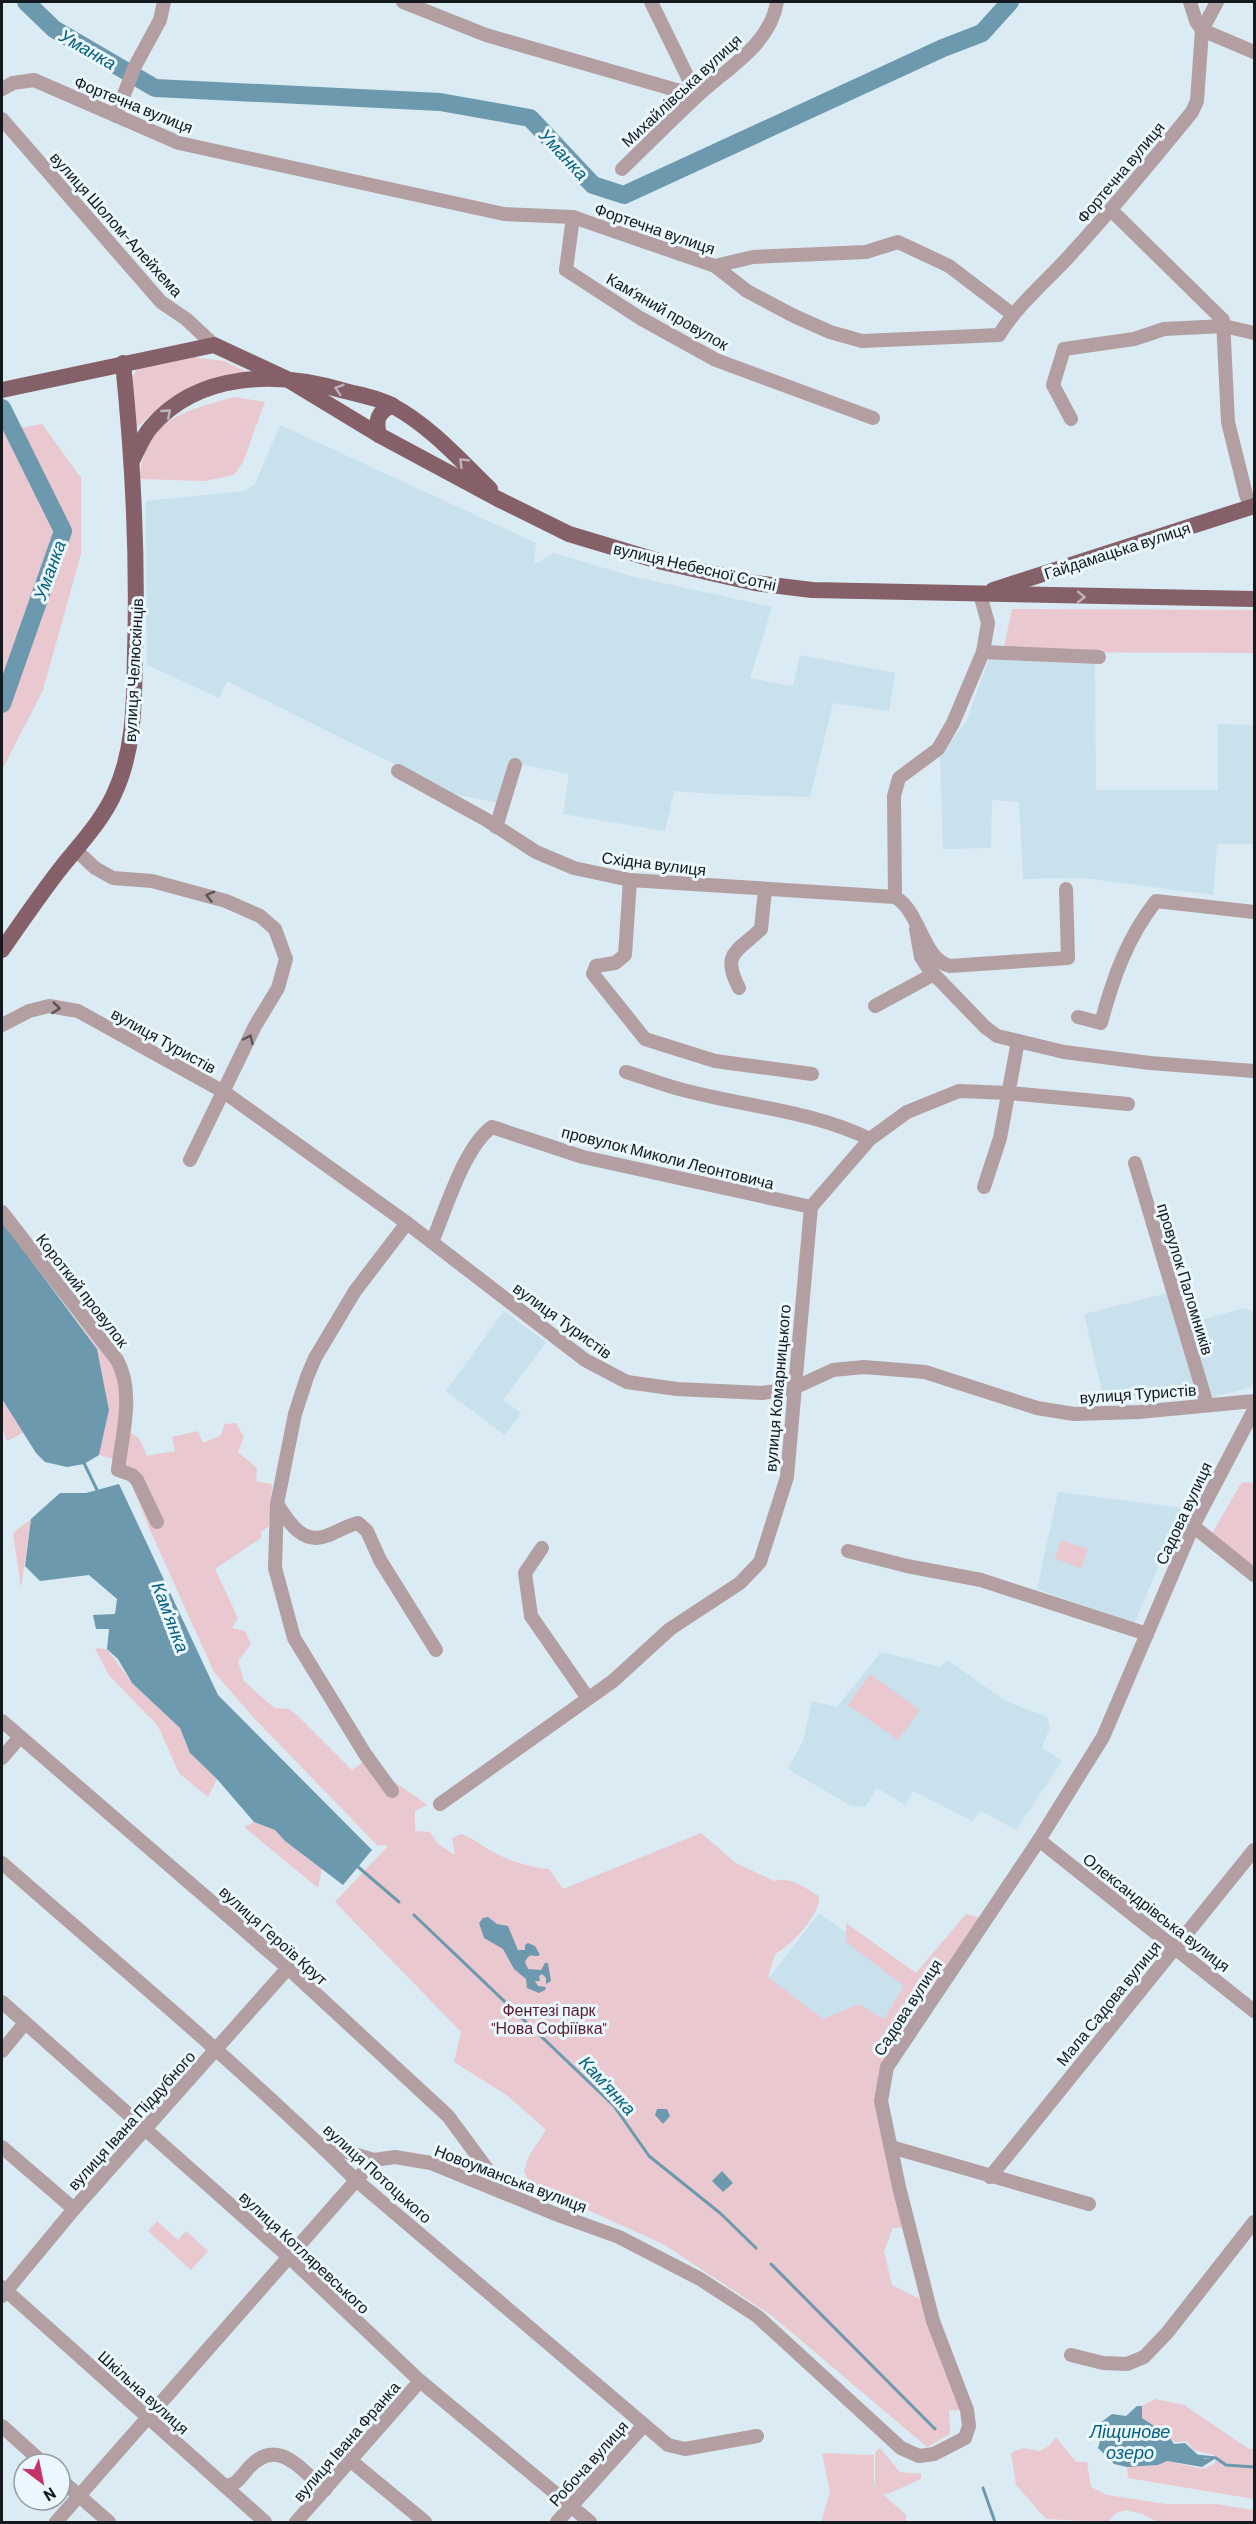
<svg xmlns="http://www.w3.org/2000/svg" width="1256" height="2524" viewBox="0 0 1256 2524" font-family="Barlow,sans-serif">
<rect width="100%" height="100%" fill="#daebf3"/>
<g fill="#c8e1ed">
<polygon points="280,425 536,543 534,565 553,553 635,577 772,607 750,678 793,686 800,655 895,673 889,711 833,703 810,797 713,794 674,791 665,831 563,814 569,774 508,762 498,803 454,794 227,681 219,698 147,665 146,501 245,491 255,484"/>
<polygon points="990,656 1095,660 1096,790 1218,790 1218,724 1254,725 1254,844 1217,844 1213,895 1084,878 1023,879 1019,802 992,800 991,848 943,849 940,755 966,722"/>
<polygon points="1168,1293 1195,1391 1104,1399 1084,1314"/>
<polygon points="1245,1308 1254,1312 1254,1382 1251,1387 1209,1398 1189,1323"/>
<polygon points="504,1311 546,1342 503,1400 521,1413 505,1435 446,1391"/>
<polygon points="1058,1492 1183,1508 1134,1624 1037,1589"/>
<polygon points="881,1652 940,1667 948,1660 1005,1701 1047,1717 1050,1727 1042,1748 1062,1761 1016,1830 981,1811 972,1821 913,1791 905,1805 877,1788 865,1807 851,1806 788,1769 803,1741 812,1701 837,1707"/>
<polygon points="819,1913 920,1985 858,2060 765,1983"/>
</g>
<g fill="#eac8cf">
<path d="M 194,357 L 224,361 L 247,372 C 204,380 163,398 133,432 L 130,381 L 139,366 Z"/>
<path d="M 234,397 L 265,402 L 243,462 L 234,475 L 205,481 L 140,479 C 144,418 186,411 234,397 Z"/>
<polygon points="42,424 81,478 81,554 43,690 2,770 2,431"/>
<polygon points="1012,609 1254,610 1254,653 1003,652"/>
<path d="M 63,1301 L 117,1360 L 123,1428 L 139,1438 L 147,1456 L 175,1451 L 172,1437 L 198,1431 L 203,1443 L 220,1436 L 225,1424 L 236,1423 L 244,1437 L 238,1452 L 257,1468 L 256,1481 L 272,1484 L 269,1526 L 261,1532 L 261,1538 L 215,1569 L 238,1618 L 232,1628 L 245,1631 L 251,1644 L 238,1661 L 244,1681 L 266,1701 L 275,1708 L 289,1709 L 298,1716 L 352,1770 L 368,1758 C 379,1775 410,1791 427,1805 L 415,1811 L 415,1831 L 430,1832 L 438,1844 L 455,1855 L 452,1838 L 461,1834 C 471,1837 477,1842 486,1848 C 501,1858 530,1868 549,1869 L 563,1889 L 701,1833 L 736,1863 L 774,1881 C 791,1876 804,1888 819,1896 C 821,1914 791,1946 775,1954 L 768,1977 L 823,2019 L 859,2004 L 884,2019 L 904,1986 L 846,1942 L 846,1923 L 916,1973 L 966,1914 L 986,1919 L 887,2067 L 881,2101 L 909,2227 L 893,2228 L 884,2251 L 892,2285 L 928,2303 L 967,2410 L 949,2410 L 950,2434 L 927,2447 L 771,2315 L 663,2244 L 530,2184 L 524,2171 L 529,2156 L 546,2130 L 508,2096 L 454,2062 L 461,2032 L 335,1902 L 388,1846 L 377,1845 L 252,1716 L 214,1672 L 150,1530 L 127,1473 L 113,1459 L 99,1455 L 109,1410 L 97,1349 Z"/>
<polygon points="2,1399 23,1433 7,1441 2,1427"/>
<polygon points="1242,1482 1254,1483 1254,1572 1210,1537"/>
<polygon points="31,1519 21,1588 13,1533"/>
<polygon points="1061,1540 1088,1549 1081,1568 1055,1559"/>
<polygon points="95,1648 107,1649 132,1683 180,1728 190,1753 217,1779 208,1797 179,1773 158,1726 108,1674"/>
<polygon points="870,1674 920,1710 898,1740 848,1705"/>
<polygon points="254,1822 275,1830 285,1841 322,1869 318,1888 244,1827"/>
<polygon points="157,2221 178,2240 186,2231 208,2251 191,2270 148,2231"/>
<polygon points="1155,2399 1184,2405 1249,2449 1254,2449 1254,2499 1128,2478 1127,2467 1158,2465 1166,2461 1203,2469 1214,2464 1217,2458 1211,2454 1193,2450 1187,2441 1175,2442 1142,2418 1142,2406"/>
<polygon points="1056,2437 1076,2462 1087,2462 1091,2487 1107,2495 1166,2504 1216,2504 1254,2510 1254,2522 1158,2522 1142,2514 1126,2510 1116,2513 1108,2522 1046,2519 1016,2485 1011,2453 1023,2448 1039,2451 1049,2446"/>
<polygon points="880,2448 900,2472 921,2474 921,2479 888,2494 882,2493 906,2515 906,2522 821,2522 830,2492 822,2453 874,2455 874,2485 878,2489 875,2485 875,2452"/>
</g>
<g fill="#6d99ae">
<polygon points="2,1221 97,1349 109,1410 99,1455 84,1464 67,1467 45,1462 36,1453 2,1399"/>
<polygon points="119,1484 218,1695 372,1850 343,1885 285,1841 275,1830 254,1822 217,1779 190,1753 180,1728 132,1683 118,1659 107,1649 109,1629 96,1629 93,1615 115,1614 117,1599 89,1575 40,1581 25,1566 31,1519 60,1493 86,1493"/>
<path d="M 488,1917 L 497,1924 L 508,1926 L 518,1950 L 525,1950 L 525,1945 L 528,1943 L 535,1946 L 540,1955 C 533,1959 531,1950 525,1962 L 528,1969 L 541,1970 L 545,1963 L 548,1963 L 551,1981 L 546,1984 L 546,1978 L 542,1974 L 539,1976 L 540,1981 L 535,1981 L 538,1986 L 546,1987 L 545,1990 L 539,1993 L 527,1988 L 526,1979 L 514,1969 L 503,1949 L 484,1938 L 479,1923 L 483,1918 Z"/>
<polygon points="657,2109 667,2109 670,2116 663,2124 655,2115"/>
<polygon points="722,2171 733,2183 723,2192 712,2181"/>
<polygon points="1137,2406 1142,2406 1142,2418 1168,2435 1174,2444 1185,2443 1198,2455 1205,2459 1216,2458 1202,2467 1167,2461 1158,2465 1127,2467 1114,2464 1098,2448 1100,2441 1105,2437 1100,2432 1099,2424 1112,2414 1126,2416"/>
</g>
<g fill="none" stroke-linecap="round" stroke-linejoin="round">
<g stroke="#6d99ae" stroke-width="3">
<polyline points="83,1461 98,1492"/>
<polyline points="357,1866 399,1902"/>
<polyline points="414,1915 614,2106 649,2156 720,2213 756,2248"/>
<polyline points="771,2264 935,2429"/>
<polyline points="1196,2456 1216,2458 1226,2465 1254,2467"/>
<polyline points="983,2488 995,2522"/>
</g>
<g stroke="#6d99ae" stroke-width="18">
<polyline points="26,2 54,29 155,88 440,102 530,118 593,185 624,195 943,48 982,33 1010,2"/>
<polyline points="2,408 63,531 2,704"/>
</g>
<g stroke="#b39ea2" stroke-width="14">
<polyline points="403,2 486,35 697,96"/>
<polyline points="651,2 697,96"/>
<polyline points="1202,30 1254,52"/>
<polyline points="1202,30 1217,2"/>
<path d="M 2,89 L 13,83 L 34,80 L 179,143 L 504,214 L 573,217 L 715,266 L 747,291 L 792,315 L 830,332 L 862,341 L 999,335 C 1018,304 1048,280 1072,253 C 1114,207 1153,160 1192,112 L 1197,101 L 1202,30 L 1196,21 L 1190,2"/>
<polyline points="116,116 134,68 160,20 164,2"/>
<polyline points="2,119 161,302 186,319 214,345"/>
<path d="M 622,169 C 646,146 670,121 695,98 C 724,70 770,46 777,2"/>
<polyline points="1111,210 1223,320 1228,422 1246,495 1251,507"/>
<polyline points="573,217 566,270 640,318 716,360 873,418"/>
<polyline points="715,266 753,257 866,252 898,242 949,266 1012,314"/>
<polyline points="1071,419 1053,385 1064,349 1134,339 1164,329 1224,326 1254,333"/>
<path d="M 980,594 L 988,623 L 983,652 L 953,723 L 938,749 L 899,778 L 894,796 L 895,897 C 921,912 922,959 950,966 L 1068,958 L 1066,889"/>
<polyline points="983,652 1099,657"/>
<polyline points="398,771 485,819 536,852 574,868 630,880 895,897"/>
<polyline points="496,827 515,765"/>
<polyline points="77,851 95,868 113,878 152,881 226,901 260,916 275,929 286,959 278,988 255,1026 190,1160"/>
<polyline points="630,880 625,955 615,963 596,966 593,974 645,1039 715,1061 812,1074"/>
<polyline points="916,929 921,957 928,968 985,1027 997,1036 1064,1052 1150,1063 1254,1071"/>
<path d="M 739,988 C 720,952 739,951 761,929 L 765,890"/>
<polyline points="875,1006 934,974"/>
<path d="M 1078,1017 L 1101,1023 C 1113,978 1127,938 1156,901 L 1254,912"/>
<polyline points="2,1025 29,1011 49,1006 78,1011 224,1092 407,1223 585,1360 627,1382 677,1389 762,1393 794,1388 833,1370 864,1367 925,1372 1037,1408 1074,1414 1139,1412 1254,1401"/>
<path d="M 626,1072 C 646,1078 667,1086 687,1091 C 749,1107 812,1111 870,1139"/>
<polyline points="1135,1163 1207,1405"/>
<polyline points="984,1187 1000,1138 1018,1041"/>
<polyline points="811,1207 870,1139 907,1112 959,1091 1009,1093 1128,1104"/>
<path d="M 2,1212 L 117,1360 C 135,1392 122,1435 118,1470 L 132,1475 L 137,1480 L 157,1522"/>
<path d="M 432,1242 C 446,1209 464,1147 492,1127 L 583,1157 L 811,1207"/>
<path d="M 277,1504 C 288,1521 302,1545 326,1536 C 337,1532 346,1526 358,1523 L 367,1531 L 380,1560 L 436,1650"/>
<polyline points="1193,1526 1254,1575"/>
<polyline points="542,1548 525,1573 531,1616 587,1697"/>
<polyline points="848,1551 907,1566 981,1580 1147,1634"/>
<polyline points="2,1721 288,1968 448,2116 504,2192"/>
<polyline points="2,1758 20,1737"/>
<polyline points="392,1791 365,1754 294,1638 275,1568 277,1504 295,1414 307,1377 315,1358 355,1291 407,1223"/>
<polyline points="440,1804 613,1681 670,1629 740,1583 760,1562 787,1477 811,1207"/>
<polyline points="1039,1840 1254,2011"/>
<path d="M 2,1863 C 121,1967 243,2069 356,2180 L 668,2445 L 685,2449 L 757,2436"/>
<polyline points="2,2002 289,2257 420,2381 590,2522"/>
<polyline points="2,2051 25,2023"/>
<polyline points="323,2145 374,2160"/>
<polyline points="2,2147 74,2209"/>
<polyline points="891,2147 1089,2204"/>
<polyline points="990,2177 1254,1850"/>
<polyline points="2,2287 265,2522"/>
<polyline points="2,2296 74,2209 288,1968"/>
<polyline points="1071,2355 1103,2363 1127,2364 1144,2357 1167,2333 1254,2222"/>
<polyline points="2,2426 44,2464"/>
<polyline points="351,2461 425,2522"/>
<polyline points="60,2479 109,2522"/>
<path d="M 225,2486 C 236,2485 239,2479 246,2471 C 276,2434 299,2468 325,2490"/>
<polyline points="56,2522 374,2160 395,2157 431,2163 558,2215 619,2237 700,2279 757,2316 901,2448 919,2456 934,2454 965,2438 969,2426 967,2410 933,2321 899,2187 881,2101 887,2067 1039,1840 1103,1737 1193,1526 1254,1410"/>
<polyline points="296,2522 420,2381"/>
<polyline points="557,2522 644,2425"/>
</g>
<g stroke="#856068" stroke-width="16">
<polyline points="2,390 214,345 285,378 379,435 498,499 569,534 662,562 755,583 812,590 1254,599"/>
<path d="M 379,435 C 375,420 378,412 392,405"/>
<path d="M 133,459 C 138,449 143,436 151,427 C 199,371 279,371 345,391 C 360,395 380,398 393,406 C 430,426 460,460 490,489"/>
<polyline points="993,590 1254,506"/>
<path d="M 2,950 C 20,924 38,898 57,873 C 77,847 102,822 115,792 C 135,748 134,700 135,653 C 138,556 133,460 123,363"/>
</g>
</g>
<defs><path id="oneway-chevron" d="M-2-3.5L2.5 0L-2 3.5" fill="none" stroke-width="1.6" stroke-linecap="round" stroke-linejoin="round" transform="scale(1.5)"/></defs>
<g stroke="#bdb3ba">
<use href="#oneway-chevron" transform="translate(339 389) rotate(-163)"/>
<use href="#oneway-chevron" transform="translate(167 413) rotate(-41)"/>
<use href="#oneway-chevron" transform="translate(463 462) rotate(-136)"/>
<use href="#oneway-chevron" transform="translate(1081 597) rotate(1)"/>
</g>
<g stroke="#5b5558">
<use href="#oneway-chevron" transform="translate(210 896) rotate(-165)"/>
<use href="#oneway-chevron" transform="translate(56 1008) rotate(6)"/>
<use href="#oneway-chevron" transform="translate(249 1039) rotate(-65)"/>
</g>
<g text-anchor="middle" dominant-baseline="central" stroke-width="6" stroke-linejoin="round" paint-order="stroke">
<g font-size="16" fill="#13191c" stroke="#eaf7fe">
<text transform="translate(681 90) rotate(-43)">Михайлівська вулиця</text>
<text transform="translate(134 104) rotate(22)">Фортечна вулиця</text>
<text transform="translate(1120 172) rotate(-50)">Фортечна вулиця</text>
<text transform="translate(117 224) rotate(48)">вулиця Шолом-Алейхема</text>
<text transform="translate(655 228) rotate(19)">Фортечна вулиця</text>
<text transform="translate(668 311) rotate(30)">Камʼяний провулок</text>
<text transform="translate(1117 550) rotate(-18)">Гайдамацька вулиця</text>
<text transform="translate(695 566) rotate(13)">вулиця Небесної Сотні</text>
<text transform="translate(133 670) rotate(-87)">вулиця Челюскінців</text>
<text transform="translate(654 863) rotate(7)">Східна вулиця</text>
<text transform="translate(164 1040) rotate(29)">вулиця Туристів</text>
<text transform="translate(668 1157) rotate(14)">провулок Миколи Леонтовича</text>
<text transform="translate(1186 1279) rotate(73)">провулок Паломників</text>
<text transform="translate(83 1290) rotate(52)">Короткий провулок</text>
<text transform="translate(563 1320) rotate(36)">вулиця Туристів</text>
<text transform="translate(777 1388) rotate(-85)">вулиця Комарницького</text>
<text transform="translate(1138 1393) rotate(-4)">вулиця Туристів</text>
<text transform="translate(1183 1513) rotate(-65)">Садова вулиця</text>
<text transform="translate(1157 1912) rotate(38)">Олександрівська вулиця</text>
<text transform="translate(274 1935) rotate(42)">вулиця Героїв Крут</text>
<text transform="translate(1108 2003) rotate(-51)">Мала Садова вулиця</text>
<text transform="translate(907 2007) rotate(-57)">Садова вулиця</text>
<text transform="translate(131 2120) rotate(-48)">вулиця Івана Піддубного</text>
<text transform="translate(378 2173) rotate(42)">вулиця Потоцького</text>
<text transform="translate(511 2178) rotate(21)">Новоуманська вулиця</text>
<text transform="translate(305 2252) rotate(43)">вулиця Котляревського</text>
<text transform="translate(144 2392) rotate(42)">Шкільна вулиця</text>
<text transform="translate(346 2441) rotate(-49)">вулиця Івана Франка</text>
<text transform="translate(588 2463) rotate(-48)">Робоча вулиця</text>
</g>
<g font-size="16" fill="#591f31" stroke="#eaf7fe">
<text x="549" y="2009">Фентезі парк<tspan x="549" dy="18">"Нова Софіївка"</tspan></text>
</g>
<g font-size="18" font-style="italic" fill="#07607d" stroke="#eaf7fe">
<text transform="translate(88 49) rotate(30)">Уманка</text>
<text transform="translate(564 154) rotate(47)">Уманка</text>
<text transform="translate(49 570) rotate(-70)">Уманка</text>
<text transform="translate(171 1617) rotate(69)">Кам'янка</text>
<text transform="translate(608 2085) rotate(47)">Кам'янка</text>
<text x="1130" y="2431">Ліщинове<tspan x="1130" dy="21">озеро</tspan></text>
</g>
</g>
<rect width="1256" height="2524" fill="none" stroke="#13191c" stroke-width="6"/>
<g transform="translate(42 2482) rotate(148)"><circle r="28" fill="#eaf7fe" stroke="#949ea4" stroke-width="1.5"/>
<path d="M0-4.5L10 22L0 15L-10 22Z" fill="#c33667"/>
<text y="-9" font-size="16" font-weight="bold" text-anchor="middle" fill="#13191c">N</text>
</g>
</svg>
